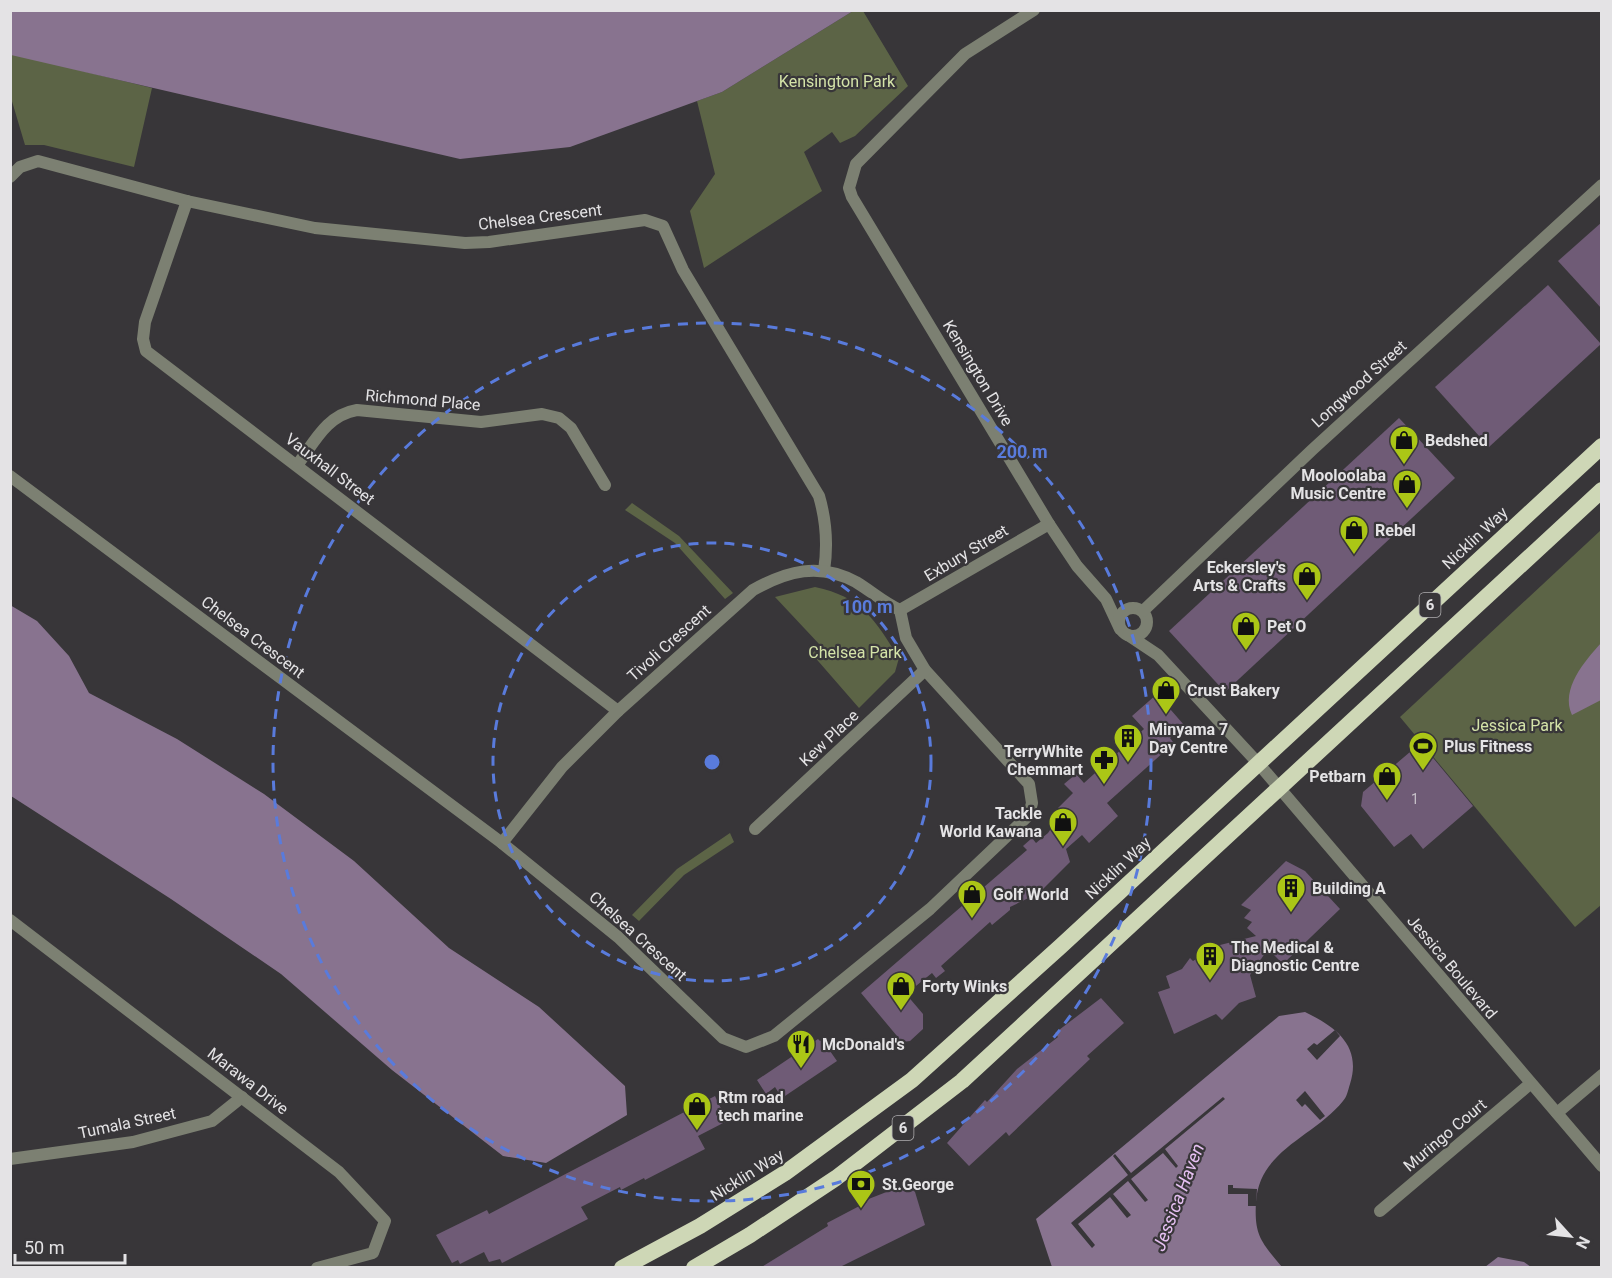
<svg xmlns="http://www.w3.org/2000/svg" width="1612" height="1278" viewBox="0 0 1612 1278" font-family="Roboto,sans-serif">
<rect width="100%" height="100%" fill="#383639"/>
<g fill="#5c6446">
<polygon points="853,11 863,11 908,86 855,136 840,143 832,132 804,152 822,191 704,268 690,211 715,174 697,101 722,92"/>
<polygon points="13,54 152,88 134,167 44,145 25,145 11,98 11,55"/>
<polygon points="632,503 679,536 733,593 725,599 675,543 625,510"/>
<polygon points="1601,530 1601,905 1575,927 1400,717"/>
<path d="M 815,587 C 862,597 874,619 899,658 L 895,672 L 859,708 L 812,654 L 820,645 L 775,597 Z"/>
<polygon points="730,833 734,842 684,875 639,921 632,915 677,869"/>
</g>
<g fill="#88738f">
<polygon points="11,10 853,10 853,11 722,92 570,147 460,159 11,55"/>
<polygon points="10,605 37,621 69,656 89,693 177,739 264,794 354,861 449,948 539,1007 625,1086 627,1115 546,1163 503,1156 392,1070 281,974 171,899 11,796"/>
<path d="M 1601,643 L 1601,700 L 1572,715 C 1560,689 1585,661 1601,643 Z"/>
<path d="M 1305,1012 C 1336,1027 1362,1046 1350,1084 C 1348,1090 1347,1097 1343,1101 C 1314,1137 1259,1150 1256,1202 C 1254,1235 1261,1242 1282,1267 L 1052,1267 L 1036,1219 L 1279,1016 Z"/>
<polygon points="1498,1257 1524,1262 1531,1267 1485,1267"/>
</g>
<g fill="#383639">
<polygon points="1335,1030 1340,1036 1317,1060 1307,1049 1314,1043 1317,1045"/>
<polygon points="1305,1091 1325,1116 1320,1120 1305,1104 1302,1107 1296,1100"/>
<polygon points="1223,1097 1225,1099 1165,1149 1178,1166 1176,1168 1163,1153 1131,1179 1148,1200 1145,1202 1128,1181 1113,1194 1131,1215 1127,1218 1110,1197 1078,1224 1095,1245 1092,1248 1071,1223 1128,1175 1113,1156 1115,1154 1131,1173"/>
<polygon points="1228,1185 1233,1185 1233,1188 1257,1189 1256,1206 1248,1206 1248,1194 1228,1194"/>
</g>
<g fill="#6f5b76">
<polygon points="1602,222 1602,309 1558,261"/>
<polygon points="1548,285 1601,344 1489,447 1435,387"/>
<polygon points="1399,418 1455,478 1225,692 1169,631"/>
<polygon points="1157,694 1184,725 1170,738 1176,746 1167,754 1165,751 1107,803 1118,816 1089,843 1082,835 1066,849 1070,862 1039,893 1010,907 1010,910 992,925 990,922 941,966 945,971 936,978 932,973 906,994 923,1014 923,1029 910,1041 902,1042 861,993 1027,850 1023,846 1032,838 1036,843 1048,833 1062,812 1058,808 1073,793 1064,784 1076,774 1084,783 1144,729 1132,716"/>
<polygon points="1417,746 1426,755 1429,753 1473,806 1423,849 1411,834 1394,847 1361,806 1363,792"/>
<polygon points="1286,861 1305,871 1340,909 1283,964 1268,949 1250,975 1256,997 1239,1003 1222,1020 1216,1014 1174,1034 1158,992 1170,988 1166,976 1182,969 1190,958 1193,961 1220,945 1256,936 1247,928 1252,922 1244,918 1251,910 1241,905"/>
<polygon points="1101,998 1124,1023 1087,1056 1090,1059 1009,1136 1006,1132 969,1166 947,1143 985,1100 987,1102 1017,1069 1058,1037 1055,1033"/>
<polygon points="826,1037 834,1048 830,1051 837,1061 782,1098 775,1087 766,1094 757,1080 818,1039 820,1041"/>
<polygon points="715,1096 727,1121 698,1136 705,1149 645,1180 644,1178 621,1190 620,1187 581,1207 588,1219 502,1263 500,1259 489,1262 484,1252 460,1264 458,1260 452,1263 436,1235 487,1210 489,1214"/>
<polygon points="912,1182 925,1225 838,1268 760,1268 828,1226 827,1223 867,1202 866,1200"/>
</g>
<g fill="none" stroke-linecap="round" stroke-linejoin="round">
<g stroke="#7c8072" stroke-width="12">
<polyline points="1034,10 965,54 856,164 849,188 852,197 1049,524 1077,566 1106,599 1120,629"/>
<path d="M 10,177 L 20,167 L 38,161 L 187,201 L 315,228 L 465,243 L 489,242 L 645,220 L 663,226 L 683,270 L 819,496 C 826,520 828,545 824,571"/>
<polyline points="187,201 145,322 143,339 146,351 618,711"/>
<path d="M 298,464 C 315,441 327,415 357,410 L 481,422 L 542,414 L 559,418 L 571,428 L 605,485"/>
<polyline points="10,476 502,843 618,937 723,1038 746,1047 774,1036 930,909 1029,815 1032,803 1029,784 925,670 906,638 900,610"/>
<circle cx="1133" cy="622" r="14"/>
<polyline points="900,610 1049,524"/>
<polyline points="1143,611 1312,450 1602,185"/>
<polyline points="1128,635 1158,655 1258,763 1602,1166"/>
<polyline points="755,829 925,670"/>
<path d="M 502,843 L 562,767 L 618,711 L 753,590 C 787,571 819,562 856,582 C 871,591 884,603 900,610"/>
<polyline points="10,920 339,1172 385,1221 373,1253 317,1268"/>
<polyline points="1557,1113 1602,1075"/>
<polyline points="10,1159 133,1142 212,1121 242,1097"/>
<polyline points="1380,1211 1530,1084"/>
</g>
<g stroke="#ced7b6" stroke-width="16">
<polyline points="622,1268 700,1226 785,1173 912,1080 1061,946 1602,446"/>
<polyline points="694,1268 750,1235 836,1178 962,1081 1602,490"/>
</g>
</g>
<g fill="none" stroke="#597bdc" stroke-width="3" stroke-dasharray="10 8">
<circle cx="712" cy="762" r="219"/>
<circle cx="712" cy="762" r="439"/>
</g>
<defs>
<g id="shop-pin" transform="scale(1.5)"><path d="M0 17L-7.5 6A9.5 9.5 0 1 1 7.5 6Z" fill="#abc616" stroke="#383639"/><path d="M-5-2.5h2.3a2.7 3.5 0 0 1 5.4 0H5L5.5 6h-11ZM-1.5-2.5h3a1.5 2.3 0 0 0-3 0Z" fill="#111"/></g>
<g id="building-pin" transform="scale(1.5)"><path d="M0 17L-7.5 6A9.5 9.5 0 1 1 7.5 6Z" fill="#abc616" stroke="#383639"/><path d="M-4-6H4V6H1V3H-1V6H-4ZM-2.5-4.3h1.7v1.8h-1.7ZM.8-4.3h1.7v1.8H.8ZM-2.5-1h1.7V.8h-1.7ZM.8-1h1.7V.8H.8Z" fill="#111"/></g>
<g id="stadium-pin" transform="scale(1.5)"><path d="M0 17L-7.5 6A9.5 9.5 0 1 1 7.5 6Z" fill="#abc616" stroke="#383639"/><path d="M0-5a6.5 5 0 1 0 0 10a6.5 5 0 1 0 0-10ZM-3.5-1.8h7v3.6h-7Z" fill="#111"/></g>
<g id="pharmacy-pin" transform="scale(1.5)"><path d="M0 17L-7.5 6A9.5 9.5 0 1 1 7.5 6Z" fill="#abc616" stroke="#383639"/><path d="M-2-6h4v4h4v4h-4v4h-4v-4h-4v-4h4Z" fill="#111"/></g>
<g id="restaurant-pin" transform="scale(1.5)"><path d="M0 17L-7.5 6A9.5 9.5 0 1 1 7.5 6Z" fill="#abc616" stroke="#383639"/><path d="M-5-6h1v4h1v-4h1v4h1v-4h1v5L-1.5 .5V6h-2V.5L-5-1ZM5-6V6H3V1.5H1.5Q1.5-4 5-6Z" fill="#111"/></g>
<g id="bank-pin" transform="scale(1.5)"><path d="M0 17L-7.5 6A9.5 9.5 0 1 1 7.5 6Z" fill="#abc616" stroke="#383639"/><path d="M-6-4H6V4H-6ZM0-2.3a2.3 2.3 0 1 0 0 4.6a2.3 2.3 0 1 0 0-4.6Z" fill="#111"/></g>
</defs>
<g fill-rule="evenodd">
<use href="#shop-pin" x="1404" y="440"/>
<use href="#shop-pin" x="1407" y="484"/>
<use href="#shop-pin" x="1354" y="530"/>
<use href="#shop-pin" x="1307" y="576"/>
<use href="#shop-pin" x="1246" y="626"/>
<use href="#shop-pin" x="1166" y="690"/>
<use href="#building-pin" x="1128" y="738"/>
<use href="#stadium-pin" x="1423" y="746"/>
<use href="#pharmacy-pin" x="1104" y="760"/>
<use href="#shop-pin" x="1387" y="776"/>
<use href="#shop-pin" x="1063" y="822"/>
<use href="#building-pin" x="1291" y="888"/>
<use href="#shop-pin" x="972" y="894"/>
<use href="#building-pin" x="1210" y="956"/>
<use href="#shop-pin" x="901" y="986"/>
<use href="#restaurant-pin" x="801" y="1044"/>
<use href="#shop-pin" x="697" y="1106"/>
<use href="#bank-pin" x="861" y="1184"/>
</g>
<g text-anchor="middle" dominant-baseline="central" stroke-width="4.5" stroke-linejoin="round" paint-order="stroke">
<g font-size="14" fill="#c7c1c9">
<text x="1415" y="799">1</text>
</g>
<g fill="#383639" stroke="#b0afb1" stroke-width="1.5">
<rect x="1419.5" y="593" width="21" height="24" rx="4.5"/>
<rect x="892.5" y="1116" width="21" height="24" rx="4.5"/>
</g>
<g font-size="15" font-weight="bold" fill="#e4e3e5">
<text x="1430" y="605">6</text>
<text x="903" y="1128">6</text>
</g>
<g font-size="16" fill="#d4e3a8" stroke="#383639">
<text x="837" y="81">Kensington Park</text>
<text x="855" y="652">Chelsea Park</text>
<text x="1517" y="725">Jessica Park</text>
</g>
<g font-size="16" fill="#e4e3e5" stroke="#383639">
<text transform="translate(540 217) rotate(-7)">Chelsea Crescent</text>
<text transform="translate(978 373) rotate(59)">Kensington Drive</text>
<text transform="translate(1359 384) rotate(-42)">Longwood Street</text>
<text transform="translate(423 400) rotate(5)">Richmond Place</text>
<text transform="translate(330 469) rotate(37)">Vauxhall Street</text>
<text transform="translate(1475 538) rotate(-43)">Nicklin Way</text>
<text transform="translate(966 553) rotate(-31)">Exbury Street</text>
<text transform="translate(253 637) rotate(37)">Chelsea Crescent</text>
<text transform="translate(669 643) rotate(-42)">Tivoli Crescent</text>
<text transform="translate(829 738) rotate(-43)">Kew Place</text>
<text transform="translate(1118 868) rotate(-43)">Nicklin Way</text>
<text transform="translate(638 936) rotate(42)">Chelsea Crescent</text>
<text transform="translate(1452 967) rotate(50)">Jessica Boulevard</text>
<text transform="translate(248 1081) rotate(38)">Marawa Drive</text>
<text transform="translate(127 1123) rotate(-12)">Tumala Street</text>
<text transform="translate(1445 1135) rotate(-40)">Muringo Court</text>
<text transform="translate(747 1175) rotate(-32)">Nicklin Way</text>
</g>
<g font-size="16" font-weight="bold" fill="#e4e3e5" stroke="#383639" text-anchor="start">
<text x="1425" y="440">Bedshed</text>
<text x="1386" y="475" text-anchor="end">Mooloolaba<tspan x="1386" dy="18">Music Centre</tspan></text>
<text x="1375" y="530">Rebel</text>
<text x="1286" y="567" text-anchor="end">Eckersley's<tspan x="1286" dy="18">Arts &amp; Crafts</tspan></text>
<text x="1267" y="626">Pet O</text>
<text x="1187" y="690">Crust Bakery</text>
<text x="1149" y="729">Minyama 7<tspan x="1149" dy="18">Day Centre</tspan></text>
<text x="1444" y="746">Plus Fitness</text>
<text x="1083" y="751" text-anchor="end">TerryWhite<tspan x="1083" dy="18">Chemmart</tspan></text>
<text x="1366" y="776" text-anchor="end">Petbarn</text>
<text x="1042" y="813" text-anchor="end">Tackle<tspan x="1042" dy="18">World Kawana</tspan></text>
<text x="1312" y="888">Building A</text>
<text x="993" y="894">Golf World</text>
<text x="1231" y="947">The Medical &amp;<tspan x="1231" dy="18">Diagnostic Centre</tspan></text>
<text x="922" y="986">Forty Winks</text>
<text x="822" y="1044">McDonald's</text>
<text x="718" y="1097">Rtm road<tspan x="718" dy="18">tech marine</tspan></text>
<text x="882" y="1184">St.George</text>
</g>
<g font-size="18" font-style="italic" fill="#e7c1f3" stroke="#383639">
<text transform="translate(1178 1197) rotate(-69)">Jessica Haven</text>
</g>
</g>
<circle cx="712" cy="762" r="9" fill="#597bdc" stroke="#383639" stroke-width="3"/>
<g font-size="18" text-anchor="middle" font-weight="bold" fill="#597bdc" stroke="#383639" stroke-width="4.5" stroke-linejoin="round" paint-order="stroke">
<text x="1022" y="458">200 m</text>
<text x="867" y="613">100 m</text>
</g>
<rect width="1612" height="1278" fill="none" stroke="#e4e3e5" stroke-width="24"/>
<g transform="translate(1570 1236) rotate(117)" stroke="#383639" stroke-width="4.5" paint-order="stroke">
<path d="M0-4.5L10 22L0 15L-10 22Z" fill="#e4e3e5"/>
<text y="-9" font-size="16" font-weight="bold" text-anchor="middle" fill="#e4e3e5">N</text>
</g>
<path d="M15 1254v9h110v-9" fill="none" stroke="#e4e3e5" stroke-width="3"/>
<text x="24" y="1254" font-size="18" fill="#e4e3e5" stroke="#383639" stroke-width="4.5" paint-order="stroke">50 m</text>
</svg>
